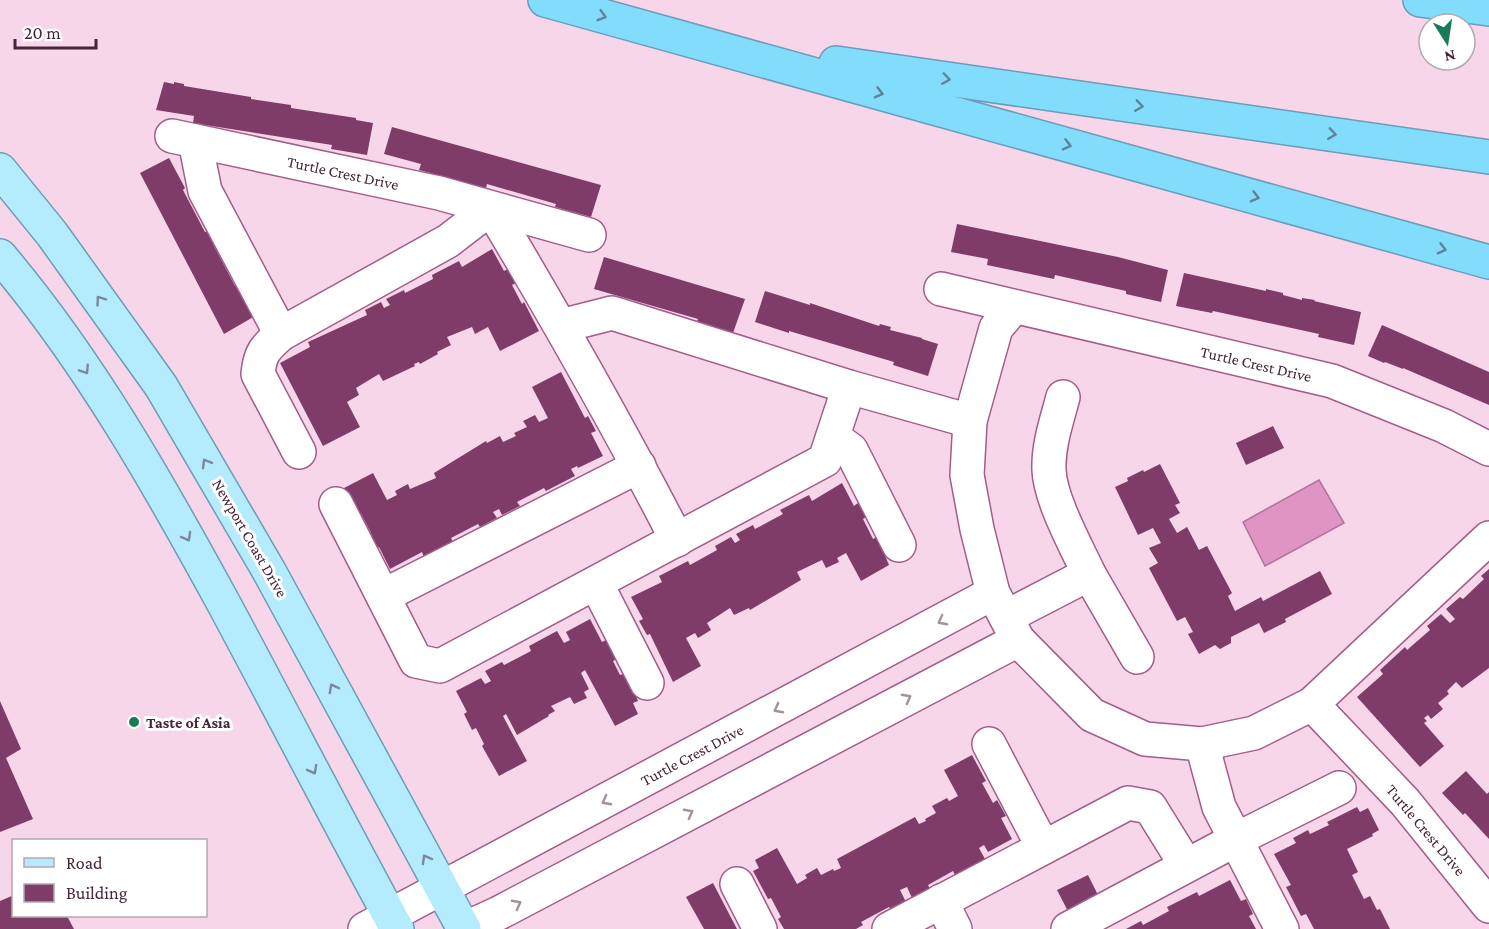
<svg xmlns="http://www.w3.org/2000/svg" width="1489" height="929" viewBox="0 0 1489 929" font-family="'Crimson Pro',serif">
<rect width="100%" height="100%" fill="#f7d6e9"/>
<polygon fill="#df94c3" stroke="#b0739a" stroke-width="1.5" points="1319,480 1344,523 1265,566 1243,522"/>
<g fill="#7f3c69">
<polygon points="164,82 174,84 174,82 184,84 184,86 251,97 251,99 291,105 291,108 356,118 356,120 373,123 367,155 331,149 332,145 193,123 194,116 156,110"/>
<polygon points="392,127 601,185 591,217 555,207 556,204 487,184 486,188 419,170 421,164 384,154"/>
<polygon points="169,158 185,188 183,190 205,232 208,231 215,243 213,244 235,286 238,285 255,316 224,334 140,173"/>
<polygon points="957,224 1118,257 1168,270 1161,302 1126,294 1126,291 1055,275 1054,279 987,265 988,259 951,252"/>
<polygon points="492,249 504,271 508,269 516,283 512,285 522,304 524,302 539,331 500,351 488,327 475,334 472,327 447,337 451,345 437,352 438,354 420,364 419,362 414,364 415,366 383,381 379,374 356,388 359,395 347,402 360,427 323,446 280,363 310,347 308,342 367,315 365,310 381,302 384,308 390,305 386,299 404,290 405,293 433,279 432,275 459,261 462,267"/>
<polygon points="604,257 745,299 733,333 697,322 698,319 594,289"/>
<polygon points="1184,273 1266,291 1266,289 1283,293 1283,295 1302,300 1302,298 1315,300 1314,301 1361,312 1354,345 1318,337 1319,334 1213,311 1212,313 1176,306"/>
<polygon points="765,291 810,305 810,303 879,326 880,324 891,327 890,330 922,338 922,339 938,344 928,376 893,365 894,362 789,331 789,333 755,322"/>
<polygon points="1382,325 1489,372 1489,405 1403,368 1403,369 1385,362 1384,363 1368,356"/>
<polygon points="561,372 585,418 588,416 596,431 591,433 603,456 578,468 577,466 571,469 575,476 546,491 544,488 517,502 520,506 502,515 499,509 493,512 497,518 480,527 478,524 451,538 453,542 424,557 422,552 390,569 379,547 376,549 368,534 371,533 361,514 358,516 344,488 373,473 387,500 397,495 395,491 408,484 410,489 436,478 434,473 486,441 487,443 500,436 503,442 516,436 514,433 527,427 523,421 535,415 539,422 548,418 532,387"/>
<polygon points="1273,426 1284,448 1246,465 1236,443"/>
<polygon points="1160,464 1180,503 1175,505 1180,513 1169,519 1177,533 1187,527 1199,550 1207,546 1232,593 1228,596 1235,611 1261,597 1263,601 1320,571 1332,594 1285,619 1286,622 1264,633 1259,623 1231,637 1231,643 1220,649 1215,645 1199,654 1188,634 1193,632 1185,617 1177,621 1149,568 1158,563 1149,548 1161,543 1153,528 1138,535 1115,487 1128,481 1127,478 1143,470 1144,472"/>
<polygon points="842,483 854,506 858,503 866,517 863,519 873,539 877,537 889,565 861,581 846,553 837,558 839,562 826,568 822,560 797,572 801,580 750,610 749,608 734,615 730,608 707,623 711,630 698,638 695,633 686,638 701,666 673,682 650,634 647,635 639,621 643,619 631,597 662,582 659,576 688,561 690,565 717,550 715,546 731,537 735,543 740,540 736,534 753,525 755,529 783,514 780,510 809,495 812,501"/>
<polygon points="1489,569 1489,668 1462,688 1456,682 1447,691 1449,694 1438,703 1443,709 1431,719 1428,715 1424,718 1427,721 1424,723 1444,746 1420,767 1357,697 1383,674 1380,670 1405,647 1407,650 1430,630 1427,626 1441,614 1450,623 1455,619 1446,609 1460,597 1463,599 1484,579 1481,576"/>
<polygon points="590,619 602,642 606,640 614,654 615,660 613,661 620,675 626,673 638,701 633,703 638,714 615,726 585,670 581,673 589,689 584,692 587,698 574,704 570,697 551,706 555,711 548,715 549,716 517,735 506,714 503,716 527,761 499,776 482,746 484,744 476,728 472,730 464,714 467,712 456,691 481,678 485,684 491,681 485,671 502,662 504,665 531,651 529,646 557,631 564,643 570,640 566,632"/>
<polygon points="0,701 21,749 6,758 33,819 0,832"/>
<polygon points="972,755 986,781 982,783 993,803 997,800 1006,816 1001,818 1012,839 988,852 984,845 979,848 985,859 955,875 953,871 928,885 930,889 912,898 907,887 900,890 906,902 891,910 889,907 861,922 863,925 856,929 784,929 778,919 781,917 771,898 768,899 753,871 759,868 755,860 777,848 797,884 807,878 805,875 817,868 821,875 833,869 834,871 841,868 837,859 915,817 919,824 926,821 925,819 936,813 932,806 947,798 949,801 958,796 944,770"/>
<polygon points="1466,771 1487,794 1489,792 1489,839 1465,813 1463,815 1442,793"/>
<polygon points="1357,807 1360,812 1368,808 1379,830 1372,834 1373,836 1347,849 1358,872 1352,875 1364,899 1370,896 1377,910 1380,909 1390,929 1314,929 1306,914 1301,916 1286,887 1291,885 1274,854 1296,843 1293,838 1308,830 1310,834 1329,825 1327,822"/>
<polygon points="1088,875 1102,903 1072,919 1057,890"/>
<polygon points="1230,880 1241,901 1246,899 1253,914 1249,916 1256,929 1126,929 1141,921 1143,925 1169,911 1167,907 1197,892 1199,896"/>
<polygon points="713,883 737,929 704,929 686,897"/>
<polygon points="14,895 14,916 67,916 74,929 0,929 0,901"/>
</g>
<g fill="none" stroke-linecap="round" stroke-linejoin="round">
<g stroke="#a35d8a" stroke-width="36">
<g id="minor">
<polyline points="172,136 439,193 589,235"/>
<polyline points="195,141 205,191 281,334"/>
<polyline points="941,289 1332,381 1444,426 1489,449"/>
<polyline points="1014,307 996,328 970,421 967,475 977,529 993,593 1018,640 1092,715 1145,739 1202,744 1254,733 1312,704 1405,802 1489,906"/>
<polyline points="561,326 612,313 849,387 970,421"/>
<polyline points="833,437 851,450 899,545"/>
<path d="M 299,452 L 258,374 C 260,353 265,348 281,334 L 448,241 L 491,208 C 556,317 619,427 677,540"/>
<polyline points="336,504 416,661 440,666 825,460 849,387"/>
<polyline points="1089,574 1137,657"/>
<polyline points="596,583 647,683"/>
<polyline points="383,596 639,466"/>
<path d="M 1006,617 L 1089,574 C 1076,546 1050,499 1049,470 C 1048,445 1057,420 1063,397"/>
<polyline points="1312,704 1489,538"/>
<polyline points="989,744 1043,847"/>
<polyline points="1202,744 1219,807 1282,929"/>
<polyline points="737,884 760,929"/>
<polyline points="941,901 955,929"/>
<polyline points="365,929 993,593"/>
<polyline points="464,929 499,913 1018,640"/>
<polyline points="889,929 1128,803 1150,807 1186,865"/>
<polyline points="1068,929 1235,840 1339,788"/>
</g>
</g>
<g stroke="#6c9db8" stroke-width="36">
<g id="major">
<polyline points="0,170 52,234 161,386 269,571 464,929"/>
<path d="M 0,256 C 89,361 158,483 224,604 C 282,712 338,821 397,929"/>
</g>
</g>
<g stroke="#6c9db8" stroke-width="36">
<g id="highway">
<polyline points="545,0 1489,262"/>
<polyline points="1420,0 1489,9"/>
<polyline points="836,63 1489,157"/>
</g>
</g>
<use href="#minor" stroke="#fff" stroke-width="33"/>
<use href="#major" stroke="#b4ebfd" stroke-width="33"/>
<use href="#highway" stroke="#82ddfc" stroke-width="33"/>
</g>
<defs><path id="oneway-chevron" d="M-2-3.5L2.5 0L-2 3.5" fill="none" stroke-width="1.6" stroke-linecap="round" stroke-linejoin="round" transform="scale(1.5)"/></defs>
<g stroke="#63819a">
<use href="#oneway-chevron" transform="translate(602 16) rotate(16)"/>
<use href="#oneway-chevron" transform="translate(946 79) rotate(8)"/>
<use href="#oneway-chevron" transform="translate(879 93) rotate(15)"/>
<use href="#oneway-chevron" transform="translate(1139 106) rotate(8)"/>
<use href="#oneway-chevron" transform="translate(1332 134) rotate(8)"/>
<use href="#oneway-chevron" transform="translate(1067 145) rotate(15)"/>
<use href="#oneway-chevron" transform="translate(1255 197) rotate(15)"/>
<use href="#oneway-chevron" transform="translate(1442 249) rotate(15)"/>
</g>
<g stroke="#7c889b">
<use href="#oneway-chevron" transform="translate(100 300) rotate(-126)"/>
<use href="#oneway-chevron" transform="translate(85 370) rotate(57)"/>
<use href="#oneway-chevron" transform="translate(206 463) rotate(-120)"/>
<use href="#oneway-chevron" transform="translate(187 537) rotate(61)"/>
<use href="#oneway-chevron" transform="translate(333 688) rotate(-118)"/>
<use href="#oneway-chevron" transform="translate(313 770) rotate(62)"/>
<use href="#oneway-chevron" transform="translate(426 859) rotate(-119)"/>
</g>
<g stroke="#a2929c">
<use href="#oneway-chevron" transform="translate(942 621) rotate(152)"/>
<use href="#oneway-chevron" transform="translate(907 698) rotate(-28)"/>
<use href="#oneway-chevron" transform="translate(778 709) rotate(152)"/>
<use href="#oneway-chevron" transform="translate(606 801) rotate(152)"/>
<use href="#oneway-chevron" transform="translate(689 813) rotate(-28)"/>
<use href="#oneway-chevron" transform="translate(517 904) rotate(-28)"/>
</g>
<circle fill="#167c56" stroke="#fff" stroke-width="2" cx="134" cy="722" r="6"/>
<g text-anchor="middle" dominant-baseline="central" stroke-width="6" stroke-linejoin="round" paint-order="stroke">
<g font-size="16" fill="#442539" stroke="#fff">
<text transform="translate(343 173) rotate(12)">Turtle Crest Drive</text>
<text transform="translate(1256 364) rotate(13)">Turtle Crest Drive</text>
<text transform="translate(250 538) rotate(60)">Newport Coast Drive</text>
<text transform="translate(692 755) rotate(-28)">Turtle Crest Drive</text>
<text transform="translate(1426 830) rotate(50)">Turtle Crest Drive</text>
</g>
<g font-size="16" font-weight="bold" fill="#442539" stroke="#fff" text-anchor="start">
<text x="146" y="722">Taste of Asia</text>
</g>
</g>
<rect x="12" y="839" width="195" height="78" fill="#ffffff" stroke="#b4a8b0" stroke-width="1.5"/>
<rect x="24" y="858" width="30" height="9" fill="#b4ebfd" stroke="#b4a8b0" stroke-width="1.5"/>
<text x="66" y="869" font-size="18" fill="#442539">Road</text>
<rect x="24" y="884" width="30" height="18" fill="#7f3c69" stroke="#b4a8b0" stroke-width="1.5"/>
<text x="66" y="899" font-size="18" fill="#442539">Building</text>
<g transform="translate(1447 42) rotate(168)"><circle r="28" fill="#ffffff" stroke="#b4a8b0" stroke-width="1.5"/>
<path d="M0-4.5L10 22L0 15L-10 22Z" fill="#167c56"/>
<text y="-9" font-size="16" font-weight="bold" text-anchor="middle" fill="#442539">N</text>
</g>
<path d="M15 39v9h81v-9" fill="none" stroke="#442539" stroke-width="3"/>
<text x="24" y="39" font-size="18" fill="#442539" stroke="#ffffff" stroke-width="4.5" paint-order="stroke">20 m</text>
</svg>
